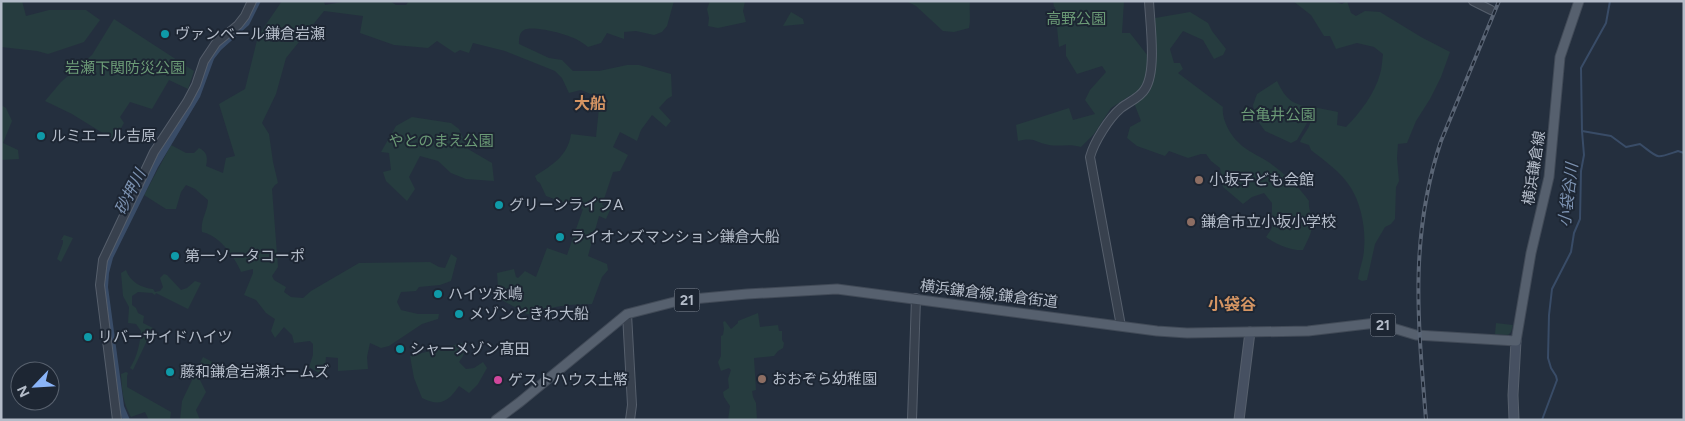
<svg xmlns="http://www.w3.org/2000/svg" width="1685" height="421" viewBox="0 0 1685 421" font-family="Figtree,'Noto Sans JP',sans-serif">
<rect width="100%" height="100%" fill="#242f3e"/>
<g fill="#263c3f">
<polygon points="1,1 22,1 26,16 49,10 86,10 100,20 84,42 48,54 37,51 1,47"/>
<path d="M 282,1 L 324,1 L 325,5 L 347,1 L 390,1 L 396,5 L 406,5 L 409,1 L 674,1 L 667,26 L 662,32 L 654,35 L 636,31 L 624,32 L 624,39 L 607,33 L 601,43 L 588,47 C 583,43 577,39 571,37 C 563,33 531,25 524,30 C 519,33 519,38 519,44 L 549,58 L 562,60 L 573,71 L 599,71 L 627,65 L 639,65 L 671,74 L 672,96 L 667,99 L 659,108 L 671,121 L 666,127 L 652,115 L 641,130 L 637,141 L 620,132 L 613,147 L 628,155 L 620,171 L 613,172 L 602,205 L 610,210 L 606,219 L 599,216 L 588,256 L 607,264 L 608,270 L 602,277 L 592,304 C 573,305 550,304 535,316 L 530,314 L 527,314 L 502,300 C 497,292 498,282 497,273 L 514,269 L 516,277 L 518,278 L 525,271 L 536,277 L 547,248 L 567,255 L 583,209 L 546,196 L 540,183 L 537,181 L 535,176 C 552,165 568,156 571,134 L 596,137 L 600,98 L 581,90 L 569,93 L 562,78 L 555,71 L 505,51 L 473,43 L 469,53 L 460,50 L 455,53 L 437,41 L 428,48 L 394,45 L 360,33 L 363,16 L 324,11 L 286,58 L 276,94 L 262,123 L 269,134 L 273,162 L 278,183 L 275,185 L 272,189 L 278,267 L 272,276 L 274,280 L 286,287 L 284,292 L 291,297 L 303,298 L 311,291 L 359,263 L 430,262 L 439,267 L 445,268 L 451,254 L 457,258 L 451,281 L 440,285 L 419,287 L 416,291 L 401,292 L 397,302 L 401,310 L 418,314 L 439,314 L 438,319 L 422,324 L 389,346 L 381,348 L 370,343 L 367,357 L 368,369 L 338,371 L 338,358 L 326,357 L 324,376 L 309,367 L 313,355 L 313,344 L 310,341 L 294,343 L 292,335 L 284,327 L 275,338 L 271,331 L 275,319 L 266,313 L 256,300 L 244,295 L 253,273 L 253,269 L 241,272 C 234,256 220,236 202,232 C 200,220 208,211 208,200 L 195,189 L 186,185 L 181,192 L 176,209 L 166,209 L 144,195 L 171,145 L 186,153 L 194,153 L 199,148 C 207,152 208,157 206,166 L 223,173 L 226,158 L 235,156 L 219,104 L 245,89 L 258,36 Z"/>
<polygon points="710,1 745,1 743,11 746,22 718,28 708,26 709,18 707,9"/>
<path d="M 906,1 L 970,1 C 969,11 971,19 969,28 L 954,32 L 943,31 L 916,6 Z"/>
<path d="M 1053,1 L 1124,1 L 1122,33 L 1130,33 L 1148,56 L 1155,54 L 1155,18 L 1190,12 L 1208,23 L 1212,31 L 1226,49 L 1223,55 L 1214,59 L 1203,40 L 1183,31 L 1170,49 L 1174,63 L 1180,63 L 1183,69 L 1178,73 L 1223,107 C 1221,118 1230,135 1238,142 C 1246,151 1260,156 1270,163 C 1285,174 1298,186 1309,201 C 1308,209 1312,214 1312,222 C 1313,232 1307,241 1303,250 C 1291,251 1276,244 1266,237 L 1272,228 L 1272,203 L 1264,193 L 1252,197 L 1243,204 L 1223,187 L 1220,168 L 1211,161 L 1206,154 L 1201,154 L 1188,158 L 1169,151 L 1165,156 L 1137,146 L 1127,138 L 1130,127 L 1141,121 L 1131,95 L 1111,108 L 1094,134 L 1081,147 C 1070,143 1060,147 1049,145 C 1033,142 1037,137 1018,141 L 1016,125 L 1069,108 L 1073,120 L 1095,114 L 1085,100 L 1090,90 L 1106,72 L 1102,66 L 1077,74 L 1066,56 L 1066,44 L 1059,47 L 1055,7 L 1054,7 Z"/>
<path d="M 1293,1 L 1332,1 L 1342,4 L 1347,1 L 1351,13 L 1356,16 L 1365,11 L 1380,12 L 1421,37 L 1450,52 L 1441,77 L 1430,99 L 1416,121 L 1407,143 L 1398,144 L 1397,158 L 1399,181 L 1396,187 L 1395,219 L 1391,224 L 1385,227 L 1375,244 L 1367,280 L 1362,281 L 1358,279 C 1359,269 1364,259 1364,249 C 1366,229 1361,204 1351,188 C 1341,172 1325,161 1311,150 L 1309,145 L 1300,142 C 1302,136 1309,129 1310,123 C 1311,116 1309,112 1313,107 L 1338,112 L 1337,125 L 1346,127 C 1360,113 1375,93 1380,74 C 1382,68 1382,61 1383,54 L 1374,47 L 1357,43 L 1336,49 L 1330,36 L 1324,36 L 1311,15 Z"/>
<polygon points="791,12 803,19 804,24 783,26"/>
<polygon points="114,19 194,71 188,89 169,80 152,109 130,102 120,117 124,123 114,140 72,114 45,101 61,82 92,55"/>
<path d="M 1277,81 C 1281,89 1285,97 1293,102 C 1299,105 1303,105 1308,109 L 1307,123 L 1297,140 L 1291,143 L 1265,131 L 1255,117 L 1253,105 L 1257,94 Z"/>
<polygon points="1,105 6,108 12,121 3,143 18,150 19,159 1,160"/>
<polygon points="412,117 451,123 459,129 468,149 492,163 494,181 466,179 451,173 438,161 420,156 409,177 415,189 407,201 386,181 383,172 391,170 389,153 381,152 396,126"/>
<polygon points="64,235 73,238 61,262 57,259 63,243 63,240 61,240"/>
<path d="M 126,270 C 130,282 142,288 153,289 L 155,292 L 160,291 L 163,287 L 160,278 L 164,274 L 167,275 L 181,290 L 187,288 L 195,281 L 201,283 L 188,309 L 156,293 L 155,295 L 152,293 L 138,292 L 132,296 L 132,305 L 136,308 L 138,313 L 144,316 L 143,323 L 153,328 L 133,370 L 130,368 C 137,357 140,344 141,331 L 136,324 L 128,323 L 129,307 L 123,296 L 121,273 Z"/>
<polygon points="758,313 760,327 778,325 779,331 782,331 782,340 784,343 783,348 778,351 774,356 754,358 756,390 752,391 753,397 756,403 757,420 728,420 730,406 724,397 723,392 729,388 728,379 731,370 729,368 721,371 718,362 721,356 721,336 723,335 724,329 723,322 725,321 731,329 738,323 738,321"/>
<polygon points="1496,323 1513,325 1511,332 1508,335 1495,334"/>
<path d="M 462,343 L 465,349 L 463,356 L 459,362 L 466,369 L 474,368 L 483,362 L 487,368 L 478,384 L 469,393 L 459,386 C 448,402 440,407 422,398 L 414,378 L 410,356 Z"/>
<polygon points="203,357 216,364 200,380 206,392 196,410 200,420 180,420 182,401"/>
<path d="M 126,372 L 128,373 L 127,376 L 127,387 L 171,412 L 170,420 L 149,420 L 145,412 L 131,417 C 123,403 122,391 121,374 Z"/>
</g>
<polygon fill="#394c67" points="254,1 261,1 249,25 221,50 214,59 200,97 158,167 113,258 109,273 108,287 124,406 130,420 123,420 120,413 103,292 103,274 108,256 159,152 172,130 209,57"/>
<g fill="none" stroke-linecap="round" stroke-linejoin="round">
<g stroke="#394c67" stroke-width="2">
<path d="M 1582,131 L 1611,136 L 1626,147 L 1640,144 C 1660,159 1655,159 1678,151 L 1684,153"/>
<polyline points="1542,420 1557,380 1556,376 1551,368 1548,358 1549,315 1552,289 1571,252 1574,233 1580,219 1581,171 1584,155 1582,131 1581,68 1606,23 1610,1"/>
</g>
<g stroke="#565f6c" stroke-width="10">
<g id="tertiary">
<polyline points="1473,1 1491,10"/>
<polyline points="627,314 632,405 630,420"/>
<path d="M 1121,326 L 1090,157 C 1094,142 1109,118 1121,108 C 1128,102 1140,98 1145,89 C 1157,71 1150,23 1149,1"/>
<polyline points="117,420 100,285 103,260 154,152 187,102 196,85 204,61 216,43 238,25 245,16 252,1"/>
<polyline points="912,420 916,298"/>
</g>
</g>
<g stroke="#565f6c" stroke-width="11">
<g id="secondary">
<polyline points="1239,420 1250,332"/>
<polyline points="1514,420 1513,395 1516,341"/>
</g>
</g>
<g stroke="#414a57" stroke-width="11">
<polyline id="primary" points="496,420 520,402 627,314 682,300 747,294 837,289 1157,331 1187,333 1308,331 1376,323 1416,335 1516,341 1531,253 1549,177 1560,57 1579,1"/>
</g>
<use href="#tertiary" stroke="#38414e" stroke-width="8"/>
<use href="#secondary" stroke="#465061" stroke-width="9"/>
<use href="#primary" stroke="#56606e" stroke-width="9"/>
<g stroke="#5a6575" stroke-width="4">
<path id="rail" d="M 1426,420 C 1418,322 1409,237 1441,141 L 1499,1"/>
</g>
<use href="#rail" stroke="#1d2633" stroke-width="2" stroke-dasharray="5.5" stroke-linecap="butt"/>
</g>
<g fill="#0f9aa8" stroke="#1d2633" stroke-width="2">
<circle cx="165" cy="34" r="5"/>
<circle cx="41" cy="136" r="5"/>
<circle cx="499" cy="205" r="5"/>
<circle cx="560" cy="237" r="5"/>
<circle cx="175" cy="256" r="5"/>
<circle cx="438" cy="294" r="5"/>
<circle cx="459" cy="314" r="5"/>
<circle cx="88" cy="337" r="5"/>
<circle cx="400" cy="349" r="5"/>
<circle cx="170" cy="372" r="5"/>
</g>
<g fill="#8d6e63" stroke="#1d2633" stroke-width="2">
<circle cx="1199" cy="180" r="5"/>
<circle cx="1191" cy="222" r="5"/>
<circle cx="762" cy="379" r="5"/>
</g>
<circle fill="#d1479c" stroke="#1d2633" stroke-width="2" cx="498" cy="380" r="5"/>
<g text-anchor="middle" dominant-baseline="central" stroke-width="4" stroke-linejoin="round" paint-order="stroke">
<g fill="#1d2633" stroke="#878f9c" stroke-width="1">
<rect x="674.5" y="288.5" width="25" height="23" rx="4"/>
<rect x="1370.5" y="313.5" width="25" height="23" rx="4"/>
</g>
<g font-size="14" font-weight="bold" fill="#b4bcc9">
<text x="687" y="300">21</text>
<text x="1383" y="325">21</text>
</g>
<g font-size="15" fill="#6b9a76" stroke="#1d2633">
<text x="1076" y="19">高野公園</text>
<text x="125" y="68">岩瀬下関防災公園</text>
<text x="1278" y="115">台亀井公園</text>
<text x="441" y="141">やとのまえ公園</text>
</g>
<g font-size="15" fill="#b4bcc9" stroke="#1d2633" text-anchor="start">
<text x="175" y="34">ヴァンベール鎌倉岩瀬</text>
<text x="51" y="136">ルミエール吉原</text>
<text x="1209" y="180">小坂子ども会館</text>
<text x="509" y="205">グリーンライフA</text>
<text x="1201" y="222">鎌倉市立小坂小学校</text>
<text x="570" y="237">ライオンズマンション鎌倉大船</text>
<text x="185" y="256">第一ソータコーポ</text>
<text x="448" y="294">ハイツ永嶋</text>
<text x="469" y="314">メゾンときわ大船</text>
<text x="98" y="337">リバーサイドハイツ</text>
<text x="410" y="349">シャーメゾン髙田</text>
<text x="180" y="372">藤和鎌倉岩瀬ホームズ</text>
<text x="772" y="379">おおぞら幼稚園</text>
<text x="508" y="380">ゲストハウス土幣</text>
</g>
<g font-size="15" fill="#b4bcc9" stroke="#1d2633">
<text transform="translate(1534 168) rotate(-81)">横浜鎌倉線</text>
<text transform="translate(989 294) rotate(7)">横浜鎌倉線;鎌倉街道</text>
</g>
<g font-size="16" font-weight="bold" fill="#d59563" stroke="#1d2633">
<text x="590" y="103">大船</text>
<text x="1232" y="304">小袋谷</text>
</g>
<g font-size="16" font-style="italic" fill="#7c92b1" stroke="#1d2633">
<text transform="translate(130 192) rotate(-63)">砂押川</text>
<text transform="translate(1568 195) rotate(-83)">小袋谷川</text>
</g>
</g>
<rect width="1685" height="421" fill="none" stroke="#b4bcc9" stroke-width="5"/>
<g transform="translate(35 386) rotate(245)"><circle r="24" fill="#1d2633" stroke="#59626f"/>
<path d="M0-4L9 19L0 12L-9 19Z" fill="#8ab4f8"/>
<text y="-8" font-size="14" font-weight="bold" text-anchor="middle" fill="#b4bcc9">N</text>
</g>
</svg>
